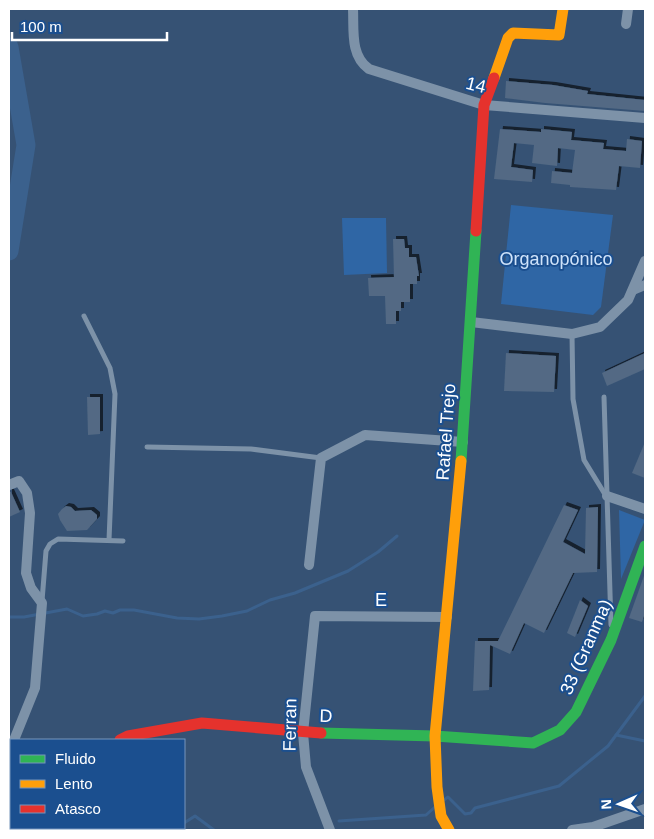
<svg xmlns="http://www.w3.org/2000/svg" width="654" height="839" viewBox="0 0 654 839" font-family="Arial,sans-serif">
<defs>
<filter id="shadow"><feDropShadow dx="3" dy="-3" stdDeviation="0" flood-color="#0009"/></filter>
</defs>
<rect width="100%" height="100%" fill="#365274"/>
<g fill="#2f66a5">
<polygon points="511,205 613,215 601,307 593,315 501,304"/>
<polygon points="342,218 386,218 387,273 344,275"/>
<polygon points="619,510 645,520 621,579"/>
</g>
<g fill="none" stroke-linecap="round" stroke-linejoin="round">
<g stroke="#3b618d" stroke-width="3">
<polyline points="9,617 24,617 67,609 83,616 97,614 105,611 113,613 120,610 134,610 177,618 199,619 222,616 247,611 270,600 295,593 348,571 378,552 397,536"/>
<polyline points="616,735 645,741"/>
<polyline points="444,800 448,797 465,814 471,813 475,808 559,786 608,746 645,696"/>
<polyline points="339,821 426,815 435,807"/>
<polyline points="184,823 195,816 214,830"/>
<polyline points="171,830 175,828"/>
</g>
<polyline stroke="#3b618d" stroke-width="19" points="9,47 26,145 9,251"/>
</g>
<g fill="#526984" filter="url(#shadow)">
<polygon points="506,81 553,85 588,91 587,94 645,100 645,111 545,103 505,98"/>
<polygon points="500,129 541,132 541,129 572,132 571,140 604,143 603,149 626,151 627,139 642,141 640,168 619,166 616,190 570,187 570,185 551,183 552,171 572,173 575,150 558,148 557,166 532,163 534,145 514,143 511,167 533,170 532,182 494,179"/>
<polygon points="393,239 404,239 405,248 409,248 409,257 416,257 419,276 417,276 417,284 410,284 410,302 401,302 401,311 396,311 396,324 386,324 385,296 369,296 368,278 394,277"/>
<polygon points="506,353 556,356 554,392 504,391"/>
<polygon points="645,353 645,369 607,386 602,373"/>
<polygon points="87,397 100,397 100,434 88,435"/>
<polygon points="645,442 645,478 632,473"/>
<polygon points="9,492 11,492 20,512 9,517"/>
<polygon points="564,505 578,510 563,542 585,554 586,508 598,507 597,572 573,573 544,633 524,623 510,654 490,645 489,690 473,691 475,641 498,641"/>
<polygon points="66,506 71,507 75,511 91,510 97,515 97,519 87,530 67,531 60,520 58,514 62,509"/>
<polygon points="645,573 645,613 642,622 629,618"/>
<polygon points="580,600 588,606 575,637 567,633"/>
</g>
<g fill="none" stroke-linecap="round" stroke-linejoin="round">
<g stroke="#7d92a8" stroke-width="5">
<polyline points="84,316 110,368 115,394 109,540"/>
<polyline points="572,334 573,399 584,460 606,496"/>
<polyline points="604,397 611,625"/>
<polyline points="147,447 251,449 321,458"/>
<polyline points="42,601 46,551 50,544 58,539 123,541"/>
</g>
<g stroke="#7d92a8" stroke-width="10">
<path d="M 353,9 C 354,30 350,56 369,69 L 484,105 L 645,118"/>
<polyline points="626,24 628,9"/>
<polyline points="633,290 645,285"/>
<polyline points="471,322 572,334 600,327 628,300 645,261"/>
<polyline points="9,485 19,481 27,493 30,513 26,573 31,588 42,603 35,688 14,740"/>
<polyline points="607,496 645,509"/>
<polyline points="309,565 321,458 365,435 463,442"/>
<polyline points="9,754 11,748"/>
<polyline points="9,797 11,795"/>
<polyline points="330,830 306,767 303,733 315,616 447,617"/>
<polyline points="572,830 593,827 645,809"/>
</g>
<g stroke="#30b455" stroke-width="11">
<polyline points="461,461 476,231"/>
<polyline points="321,733 435,736 533,743 560,730 576,712 611,640 645,546"/>
</g>
<g stroke="#ff9f0a" stroke-width="11">
<polyline points="494,78 508,38 513,33 559,35 563,9"/>
<polyline points="449,830 441,816 437,787 435,736 461,461"/>
</g>
<g stroke="#e5322d" stroke-width="11">
<polyline points="476,231 484,105 494,78"/>
<polyline points="120,740 128,736 202,723 321,733"/>
</g>
</g>
<g text-anchor="middle" dominant-baseline="central" stroke-width="4" stroke-linejoin="round" paint-order="stroke">
<g font-size="18" fill="#fff" stroke="#1b4f8f">
<text transform="translate(476 85) rotate(14)">14</text>
<text transform="translate(446 432) rotate(-86)">Rafael Trejo</text>
<text x="381" y="600">E</text>
<text transform="translate(586 647) rotate(-66)">33 (Granma)</text>
<text transform="translate(326 716) rotate(2)">D</text>
<text transform="translate(290 725) rotate(-89)">Ferran</text>
</g>
<g font-size="18" fill="#cfe3fa" stroke="#1b4f8f">
<text x="556" y="259">Organopónico</text>
</g>
</g>
<rect width="654" height="839" fill="none" stroke="#ffffff" stroke-width="20"/>
<rect x="10" y="739" width="175" height="90" fill="#1b4f8f" stroke="#7695bc"/>
<rect x="20" y="755" width="25" height="8" fill="#30b455" stroke="#7695bc"/>
<text x="55" y="764" font-size="15" fill="#ffffff">Fluido</text>
<rect x="20" y="780" width="25" height="8" fill="#ff9f0a" stroke="#7695bc"/>
<text x="55" y="789" font-size="15" fill="#ffffff">Lento</text>
<rect x="20" y="805" width="25" height="8" fill="#e5322d" stroke="#7695bc"/>
<text x="55" y="814" font-size="15" fill="#ffffff">Atasco</text>
<g transform="translate(619 804) rotate(268)" stroke="#1b4f8f" stroke-width="4" paint-order="stroke">
<path d="M0-4L9 19L0 12L-9 19Z" fill="#ffffff"/>
<text y="-8" font-size="14" font-weight="bold" text-anchor="middle" fill="#ffffff">N</text>
</g>
<path d="M12 32v8h155v-8" fill="none" stroke="#ffffff" stroke-width="2.5"/>
<text x="20" y="32" font-size="15" fill="#ffffff" stroke="#1b4f8f" stroke-width="4" paint-order="stroke">100 m</text>
</svg>
